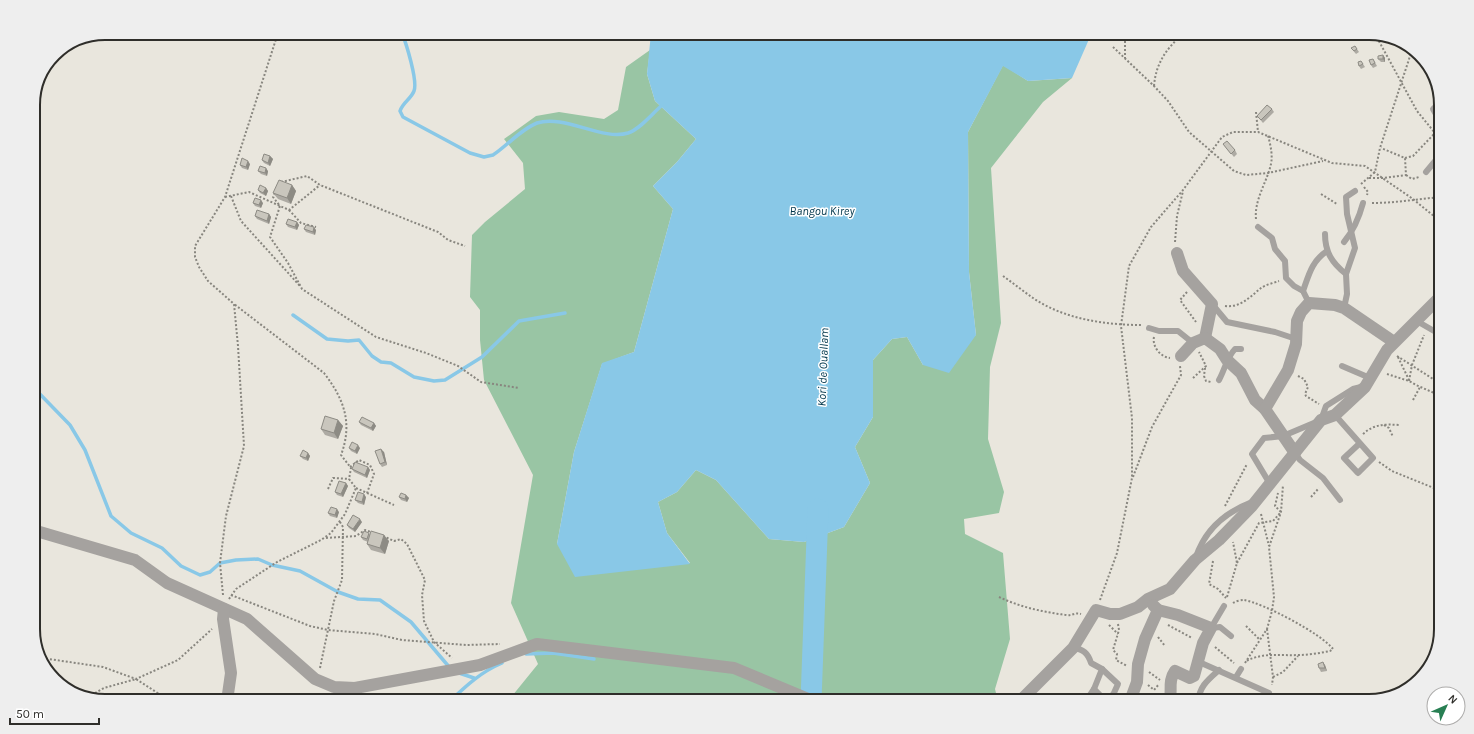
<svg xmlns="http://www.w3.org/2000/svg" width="1474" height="734" viewBox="0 0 1474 734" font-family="Karla,sans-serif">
<rect width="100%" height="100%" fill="#e9e6dd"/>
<polygon fill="#99c5a4" points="650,50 647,74 655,101 696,139 677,162 653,186 673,209 634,352 602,364 574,452 557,544 690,563 667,533 658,502 677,492 696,470 716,480 769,539 804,542 844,527 870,483 855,447 873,417 873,360 892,339 907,337 923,365 976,335 969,272 968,132 1003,65 1028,81 1072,78 1043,102 991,168 1001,323 990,367 988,439 1004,492 999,513 964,519 965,534 1003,553 1010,639 995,689 998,701 508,701 538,664 511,603 533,475 484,380 480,340 480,310 470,297 472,235 485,222 525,189 523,163 504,139 536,116 559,112 604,119 618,110 626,67"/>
<polygon fill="#89c8e7" points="651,33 1085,33 1090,37 1072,78 1028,81 1003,66 968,132 969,272 976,335 949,373 923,365 907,337 892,339 873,360 873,417 855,447 870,483 844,527 804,542 769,539 716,480 696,470 677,492 658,502 667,533 690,564 575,577 557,544 574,452 602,363 634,352 673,209 653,186 677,162 696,139 655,101 647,74"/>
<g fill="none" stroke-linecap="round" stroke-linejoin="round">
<g stroke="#89c8e7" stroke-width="3.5">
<path d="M 402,33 C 406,43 418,81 414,91 C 411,99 403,102 400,111 L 403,117 L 470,153 L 484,157 L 493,155 C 507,146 521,129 537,123 C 564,114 602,141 628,133 C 640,129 651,115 661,106"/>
<polyline points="293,315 327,339 348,341 359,340 372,356 381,362 391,363 414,377 434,381 445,380 482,357 519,321 565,313"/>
<polyline points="33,387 70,425 85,450 111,516 131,533 162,548 181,566 200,575 210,572 220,563 236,560 258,559 272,565 300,571 338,592 358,599 380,600 411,622 450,668"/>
<polyline points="526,654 553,653 594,659"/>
<polyline points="459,673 474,678"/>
<polyline points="85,696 106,697 116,701"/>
<path d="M 450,701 C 467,685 481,672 502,663"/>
</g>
<polyline stroke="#89c8e7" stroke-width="21" points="811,701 818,509"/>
<g stroke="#88867f" stroke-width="2" stroke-dasharray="2 2" stroke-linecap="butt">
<polyline points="1125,33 1125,58"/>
<polyline points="1375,34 1417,111 1435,133 1438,132"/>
<polyline points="1113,47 1154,86 1168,101 1189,132 1234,171 1246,175 1268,173 1323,161"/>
<path d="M 1154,86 C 1156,62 1167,48 1184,33"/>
<polyline points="1256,112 1258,132"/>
<polyline points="1405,158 1413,156 1435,133"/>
<polyline points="1406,175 1412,179 1419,177"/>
<polyline points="1369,178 1384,178 1406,175 1405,158 1381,148"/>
<polyline points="281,182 307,176 320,185 438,232 448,240 465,246"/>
<polyline points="1361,184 1375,172 1380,148 1412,50"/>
<polyline points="1364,187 1368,192 1367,195"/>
<polyline points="275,193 273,197 280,206 270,237 288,263 302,289 376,337 426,353 458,366 481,382 519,388"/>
<polyline points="1321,194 1337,204"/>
<polyline points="231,196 241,221 300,286"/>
<polyline points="225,197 249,192 289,210 320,185"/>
<path d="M 1372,203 C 1395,203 1418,199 1441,197"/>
<polyline points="289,210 301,223 316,227"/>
<path d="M 1256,219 C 1254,200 1267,182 1271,164 C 1273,154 1270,144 1268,135"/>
<polyline points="1175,242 1177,216 1183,191"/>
<path d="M 1003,276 C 1013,283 1023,291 1033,298 C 1064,319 1105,325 1142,325"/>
<polyline points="1187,292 1180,300 1196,322"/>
<path d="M 1225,306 C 1240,308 1250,297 1261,288 C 1265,285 1273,283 1279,281"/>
<path d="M 1154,337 C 1152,346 1160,357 1170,358"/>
<polyline points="1397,356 1441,384"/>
<polyline points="1398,357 1409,380"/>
<polyline points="1205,368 1204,376 1206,381 1211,382"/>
<polyline points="1387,374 1409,381 1416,385 1441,396"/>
<polyline points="1298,376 1304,379 1308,387 1305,394 1306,396 1319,404"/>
<polyline points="1193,378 1206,366 1199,352"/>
<polyline points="1409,381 1412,365 1424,335"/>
<polyline points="1413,400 1420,387"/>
<polyline points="1384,425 1389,428 1393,437"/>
<path d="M 1363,434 C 1374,424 1385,424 1399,425"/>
<polyline points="1379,462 1392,471 1441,491"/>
<polyline points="350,467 359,460 370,465 374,474 367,493"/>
<polyline points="1133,477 1152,427 1181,375 1180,366"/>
<polyline points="356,488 394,505"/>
<polyline points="328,489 333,478 349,479"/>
<polyline points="1311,497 1319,488"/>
<polyline points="1225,506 1247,464"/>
<polyline points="1261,514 1269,546"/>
<polyline points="383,536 394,541 401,539 407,544 425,580 422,595 424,621 434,642 452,658"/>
<polyline points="326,538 356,536 365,530 371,532"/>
<polyline points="1213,561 1209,584 1218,589 1226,598"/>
<polyline points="1237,563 1259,523 1273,521 1281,512 1275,506 1278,493"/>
<polyline points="223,595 220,563 226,516 244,446 238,346 234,304 208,281 199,267 195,257 195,246 225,197 278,33"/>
<polyline points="231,595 310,626 328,630 375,634 402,640 466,645 500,644"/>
<path d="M 999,597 C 1020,607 1043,612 1066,615 C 1072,616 1075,612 1081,614"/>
<polyline points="1227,597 1237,563 1233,542"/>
<path d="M 229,599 L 236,589 L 277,562 L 321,540 L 331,533 L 345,514 L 356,488 L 349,479 L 351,468 L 341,455 C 353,423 344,399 324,373 L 234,304"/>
<polyline points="1100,600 1117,553 1132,478 1132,418 1121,326 1129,266 1151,227 1183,190 1222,137 1233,132 1258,132 1332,163 1365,166 1413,199 1441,222"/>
<path d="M 1233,603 C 1236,601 1241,600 1244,600 C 1263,603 1322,634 1333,649 L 1330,651 C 1320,653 1309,655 1299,655 C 1280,656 1264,652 1246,661"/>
<polyline points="1118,624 1119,630 1113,650 1117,654 1116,660 1127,666"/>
<polyline points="1109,625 1118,634"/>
<polyline points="1168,625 1192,638"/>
<polyline points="1246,626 1260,640"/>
<polyline points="1267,629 1273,677 1272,685"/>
<polyline points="1158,637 1165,646"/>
<polyline points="1215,647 1234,663"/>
<polyline points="42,658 103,667 136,679 178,660 212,629"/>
<polyline points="1245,663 1267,629 1272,611 1274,597 1269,547 1281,512 1283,485"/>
<polyline points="320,668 334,601 342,580 343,527 340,522"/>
<polyline points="1149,672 1160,680"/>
<polyline points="1273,677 1283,672 1298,656"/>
<polyline points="1148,685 1154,690 1159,684"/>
<polyline points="1277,696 1291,701"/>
<polyline points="88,697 104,688 136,679 170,701"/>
</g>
<g stroke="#a5a29f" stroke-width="6">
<polyline points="1441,101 1433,109 1441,123"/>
<polyline points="1426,172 1441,154"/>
<polyline points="1258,227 1272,238 1275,249 1285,261 1286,278 1294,286 1303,291 1309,303"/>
<path d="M 1325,234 C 1325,252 1332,263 1346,274 L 1347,294 L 1344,308"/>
<path d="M 1344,242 C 1354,230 1359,218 1363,203"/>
<polyline points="1346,274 1355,248 1347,214 1346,197 1355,191"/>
<path d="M 1303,291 C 1309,274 1312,261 1327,251"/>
<polyline points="1212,304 1227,322 1275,332 1296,339"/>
<polyline points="1415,320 1441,335"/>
<polyline points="1149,328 1159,331 1178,331 1193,343"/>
<polyline points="1342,366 1370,378"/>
<path d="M 1219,380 C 1225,369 1227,357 1235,349 L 1241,349"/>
<polyline points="1335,415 1373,458 1358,473 1344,458 1359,444"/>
<polyline points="1295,453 1300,460 1323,478 1340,500"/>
<polyline points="1270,484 1252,454 1264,438 1283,436 1321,420 1326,406 1353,389 1361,387"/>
<path d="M 1196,557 C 1205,530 1226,512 1252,502"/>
<polyline points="1211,628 1224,606"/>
<polyline points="1211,628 1220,627 1231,636"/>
<path d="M 1073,648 C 1083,649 1088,653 1091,663 L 1102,669"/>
<polyline points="1199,662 1269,693 1264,701"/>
<polyline points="1236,677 1241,669"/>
<polyline points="1094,689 1102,669 1118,684 1113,695"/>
<polyline points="1086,701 1094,689 1103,698 1113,695 1120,701"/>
<path d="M 1199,701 C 1198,687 1210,678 1219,670"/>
</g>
<g stroke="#a5a29f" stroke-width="12">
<polyline points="1177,253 1183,271 1212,304 1205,338"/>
<polyline points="1181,356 1193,343 1205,338 1220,349 1227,360 1241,373 1255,400 1265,409"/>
<polyline points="1295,453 1265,409 1288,370 1296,344 1297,321 1301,312 1309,303 1335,305 1344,308 1394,342"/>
<polyline points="33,530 135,560 167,583 247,619 315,679 334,687 355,688 480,665 537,644 734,668 813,701"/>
<polyline points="224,609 223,619 231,673 227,701"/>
<path d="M 1158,610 L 1178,615 L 1211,628 L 1203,643 L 1194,676 L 1190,678 L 1175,671 C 1168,681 1172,689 1170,701"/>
<polyline points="1020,701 1073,648 1096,610 1110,614 1120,614 1138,607 1148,599 1170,589 1195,560 1219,540 1252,506 1321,420 1335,415 1365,387 1387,350 1441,296"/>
<polyline points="1130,701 1137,682 1138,664 1145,639 1158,610 1153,605"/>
</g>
</g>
<g fill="#adaaa3">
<polygon points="1355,46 1359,52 1356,54 1351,48"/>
<polygon points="1383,55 1385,58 1385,62 1381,62 1378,59"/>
<polygon points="1373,59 1377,66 1373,68 1371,65"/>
<polygon points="1361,61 1365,67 1361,69 1359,66"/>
<polygon points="1272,109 1274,112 1263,123 1257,116"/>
<polygon points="1223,144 1235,150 1237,154 1234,157"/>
<polygon points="270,156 273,159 270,166 264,163 262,160"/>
<polygon points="250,164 248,170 242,168 240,165"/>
<polygon points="258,171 268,171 267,176 261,174"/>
<polygon points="292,185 296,191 291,204 278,199 273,193"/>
<polygon points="266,188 268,191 266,196 260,193 258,190"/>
<polygon points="253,203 263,203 261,208 255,206"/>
<polygon points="269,214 271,217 269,224 257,219 255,216"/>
<polygon points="297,222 299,225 297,230 288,227 286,224"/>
<polygon points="304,229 316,230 315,235 306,232"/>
<polygon points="338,420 343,426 338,439 325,435 321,429"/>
<polygon points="359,422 374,423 376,426 373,431 361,425"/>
<polygon points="349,448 360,448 357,454 351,451"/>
<polygon points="384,452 387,465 382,467 380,464"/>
<polygon points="308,453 310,456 308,461 303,459 300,456"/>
<polygon points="368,467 370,470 367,478 354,472 352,469"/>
<polygon points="346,483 348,486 343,497 337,495 335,492"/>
<polygon points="406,495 409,498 407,502 401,500 399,497"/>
<polygon points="366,497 364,505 358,503 355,500"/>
<polygon points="339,512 337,518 330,516 328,513"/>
<polygon points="362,522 355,532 349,528 347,525"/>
<polygon points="370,534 389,541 385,554 371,550 367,544 368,542 363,540 361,537"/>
<polygon points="1325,665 1327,671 1321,672 1319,668"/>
</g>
<g fill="#8d8b84">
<polygon points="1383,55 1385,58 1385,62 1383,59"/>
<polygon points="270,156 273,159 270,166 268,163"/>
<polygon points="248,161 250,164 248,170 246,167"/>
<polygon points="266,168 268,171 267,176 265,173"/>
<polygon points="292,185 296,191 291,204 287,198"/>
<polygon points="266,188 268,191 266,196 263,193"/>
<polygon points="261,200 263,203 261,208 259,205"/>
<polygon points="269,214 271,217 269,224 267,221"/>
<polygon points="297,222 299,225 297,230 295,227"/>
<polygon points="314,227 316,230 315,235 313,232"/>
<polygon points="338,420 343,426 338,439 334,433"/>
<polygon points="374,423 376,426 373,431 371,428"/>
<polygon points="358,445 360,448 357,454 355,451"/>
<polygon points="381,449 384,452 387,465 385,462"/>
<polygon points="308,453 310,456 308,461 306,458"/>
<polygon points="368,467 370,470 367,478 365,475"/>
<polygon points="346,483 348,486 343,497 341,494"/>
<polygon points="364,494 366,497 364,505 362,502"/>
<polygon points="406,495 409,498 407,502 405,499"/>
<polygon points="337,509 339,512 337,518 335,515"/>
<polygon points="360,519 362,522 355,532 353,529"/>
<polygon points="384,535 389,541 385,554 380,548"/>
<polygon points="1323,662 1325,665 1327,671 1325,668"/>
</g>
<g fill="#c9c6bd" stroke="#8d8b84">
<polygon points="1355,46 1357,49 1354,51 1351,48"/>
<polygon points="1383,55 1383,59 1378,59 1378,56"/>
<polygon points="1373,59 1375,63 1371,65 1369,60"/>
<polygon points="1361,61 1363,64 1359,66 1358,62"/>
<polygon points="1267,105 1272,109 1261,120 1257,116"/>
<polygon points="1227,141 1235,150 1231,154 1223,144"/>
<polygon points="264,154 270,156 268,163 262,160"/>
<polygon points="242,158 248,161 246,167 240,165"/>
<polygon points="260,166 266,168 265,173 258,171"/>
<polygon points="279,180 292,185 287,198 273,193"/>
<polygon points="260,185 266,188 263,193 258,190"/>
<polygon points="255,198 261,200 259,205 253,203"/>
<polygon points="257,210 269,214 267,221 255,216"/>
<polygon points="288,219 297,222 295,227 286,224"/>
<polygon points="306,225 314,227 313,232 304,229"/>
<polygon points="325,416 338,420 334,433 321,429"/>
<polygon points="362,417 374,423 371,428 359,422"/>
<polygon points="352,442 358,445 355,451 349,448"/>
<polygon points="381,449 385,462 380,464 375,451"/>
<polygon points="303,450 308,453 306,458 300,456"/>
<polygon points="355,462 368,467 365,475 352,469"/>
<polygon points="339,481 346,483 341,494 335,492"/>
<polygon points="358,492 364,494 362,502 355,500"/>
<polygon points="401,493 406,495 405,499 399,497"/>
<polygon points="331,507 337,509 335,515 328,513"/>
<polygon points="353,515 360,519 353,529 347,525"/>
<polygon points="364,531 369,533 367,539 361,537"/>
<polygon points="371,531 384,535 380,548 367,544"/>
<polygon points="1323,662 1325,668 1319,668 1318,664"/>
</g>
<g text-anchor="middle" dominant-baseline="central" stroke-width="3" stroke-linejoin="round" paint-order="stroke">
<g font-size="12" font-style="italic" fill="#00364b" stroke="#fff">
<text x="822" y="211">Bangou Kirey</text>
<text transform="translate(823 367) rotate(-88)">Kori de Ouallam</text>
</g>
</g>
<path d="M0 0H1474V734H0ZM105 40H1369A65 65 0 0 1 1434 105V629A65 65 0 0 1 1369 694H105A65 65 0 0 1 40 629V105A65 65 0 0 1 105 40Z" fill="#eee" fill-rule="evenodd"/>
<path fill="none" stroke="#2f2e2a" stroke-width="2" d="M105 40H1369A65 65 0 0 1 1434 105V629A65 65 0 0 1 1369 694H105A65 65 0 0 1 40 629V105A65 65 0 0 1 105 40Z"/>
<g transform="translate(1446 706) rotate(45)"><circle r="19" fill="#ffffff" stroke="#acabaa"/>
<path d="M0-3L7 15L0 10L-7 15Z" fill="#287f53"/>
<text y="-6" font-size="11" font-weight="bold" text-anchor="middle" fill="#2f2e2a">N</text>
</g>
<path d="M10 718v6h89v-6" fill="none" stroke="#2f2e2a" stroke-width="2"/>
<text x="16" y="718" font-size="12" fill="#2f2e2a" stroke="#ffffff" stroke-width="3" paint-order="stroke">50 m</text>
</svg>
